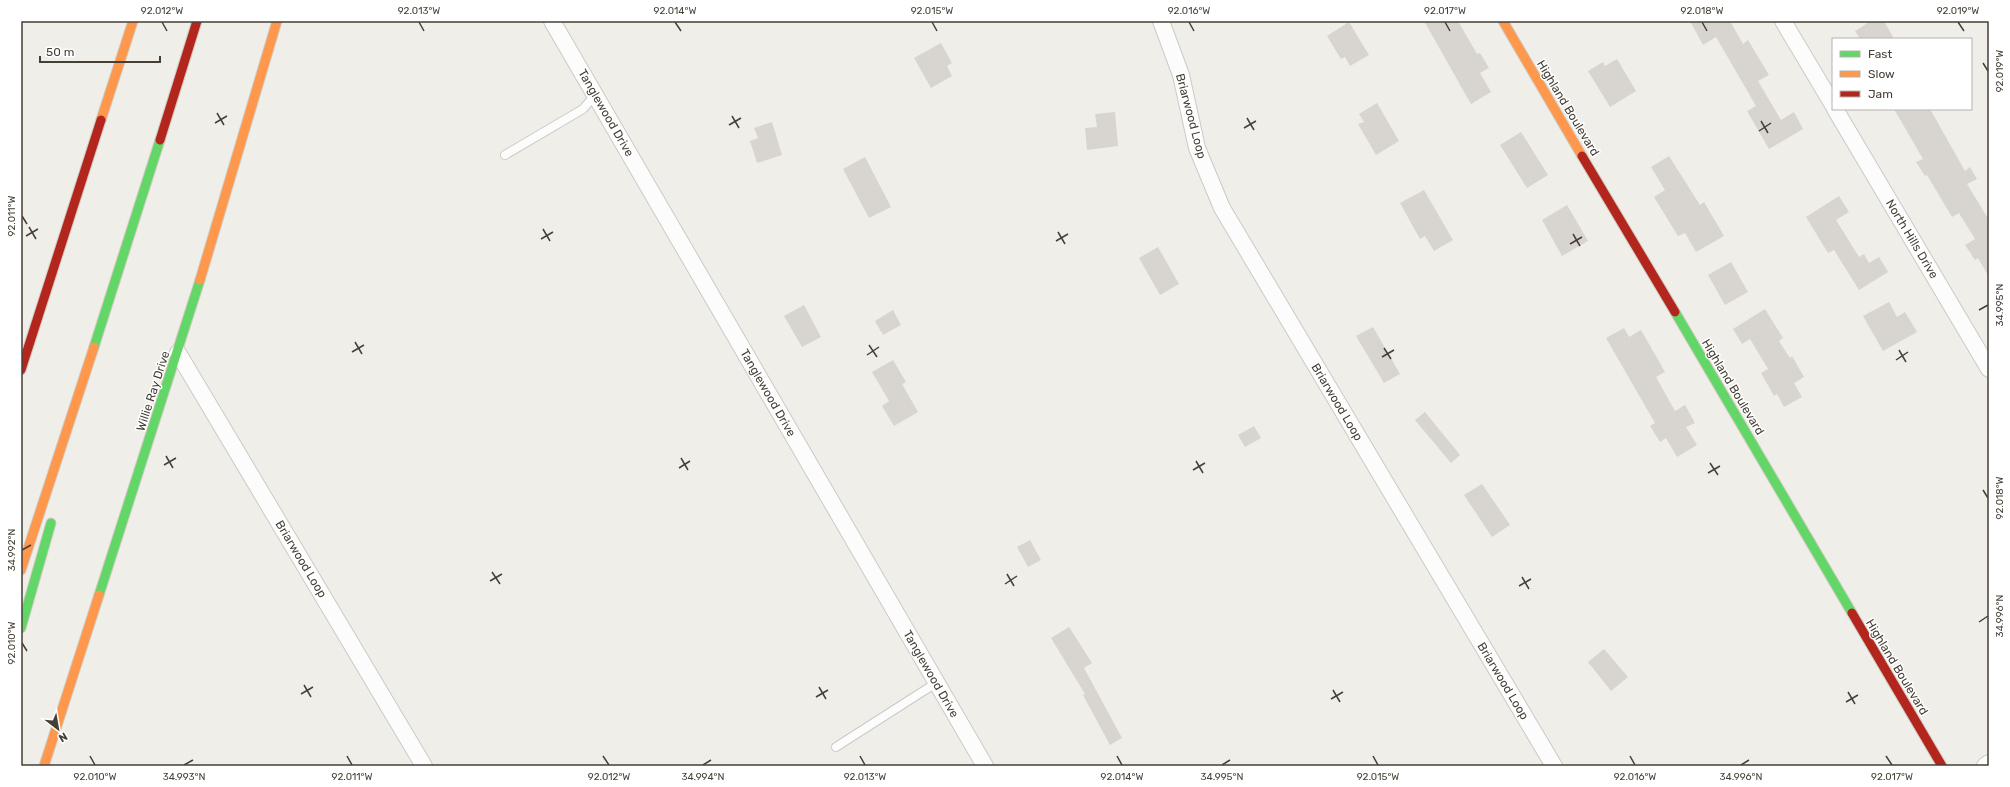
<svg xmlns="http://www.w3.org/2000/svg" width="2010" height="787" viewBox="0 0 2010 787" font-family="Rubik,sans-serif">
<rect width="100%" height="100%" fill="#f0eee9"/>
<g fill="#d8d5d0">
<polygon points="1424,21 1458,21 1477,54 1480,53 1489,68 1480,73 1491,92 1471,104"/>
<polygon points="1690,21 1730,21 1743,44 1748,40 1769,75 1758,81 1781,120 1794,112 1803,129 1769,149 1747,111 1756,106 1716,37 1703,45"/>
<polygon points="1871,21 1884,21 1894,39 1860,39 1855,31"/>
<polygon points="1349,22 1369,55 1350,66 1345,57 1341,59 1327,36"/>
<polygon points="941,43 952,63 947,66 952,76 931,88 914,58"/>
<polygon points="1617,59 1636,91 1610,107 1588,71 1603,62 1605,66"/>
<polygon points="1377,103 1399,141 1376,155 1358,124 1364,122 1359,114"/>
<polygon points="1894,109 1930,109 1965,171 1970,167 1977,179 1967,184 1989,220 1989,277 1978,258 1975,260 1965,245 1975,239 1959,213 1952,217 1927,175 1925,176 1916,162 1923,159"/>
<polygon points="1115,112 1118,146 1087,150 1085,128 1097,127 1095,114"/>
<polygon points="772,122 782,155 757,163 750,141 758,138 754,128"/>
<polygon points="1521,132 1548,175 1527,188 1500,145"/>
<polygon points="1669,156 1700,205 1704,202 1724,236 1696,252 1685,233 1678,236 1654,197 1665,190 1651,167"/>
<polygon points="865,157 891,207 869,218 843,169"/>
<polygon points="1424,190 1453,240 1434,251 1425,236 1420,239 1400,203"/>
<polygon points="1839,196 1849,212 1836,220 1859,257 1864,254 1869,263 1879,257 1888,272 1859,290 1834,250 1828,253 1806,217"/>
<polygon points="1567,205 1588,241 1562,256 1542,220"/>
<polygon points="1158,247 1179,284 1160,295 1139,258"/>
<polygon points="1731,262 1748,292 1725,305 1708,275"/>
<polygon points="1889,302 1897,317 1905,312 1917,332 1883,351 1863,316"/>
<polygon points="804,305 821,337 802,347 784,316"/>
<polygon points="1765,309 1783,338 1779,341 1790,358 1792,356 1804,377 1794,383 1802,397 1784,407 1777,394 1774,396 1761,373 1768,369 1750,339 1742,344 1733,329"/>
<polygon points="893,310 901,325 883,335 875,321"/>
<polygon points="1373,327 1400,374 1384,383 1356,336"/>
<polygon points="1624,328 1629,337 1641,330 1665,372 1656,377 1675,411 1685,405 1695,423 1686,427 1697,445 1677,457 1666,438 1660,442 1650,426 1655,423 1606,338"/>
<polygon points="893,360 906,382 902,384 918,412 894,426 882,406 889,401 872,372"/>
<polygon points="1425,412 1460,455 1451,463 1415,420"/>
<polygon points="1254,426 1261,438 1245,447 1238,435"/>
<polygon points="1482,484 1510,525 1492,537 1464,495"/>
<polygon points="1030,540 1041,560 1028,567 1017,547"/>
<polygon points="1069,627 1092,663 1084,668 1122,738 1110,745 1083,695 1085,694 1051,638"/>
<polygon points="1604,649 1628,677 1611,691 1588,662"/>
</g>
<g fill="none" stroke-linecap="round" stroke-linejoin="round">
<g stroke="#cccac5" stroke-width="10">
<g id="lane">
<polyline points="505,155 583,109 595,95"/>
<polyline points="836,747 936,683"/>
</g>
</g>
<g stroke="#cccac5" stroke-width="18">
<g id="street">
<polyline points="552,21 985,766"/>
<polyline points="1161,21 1181,75 1197,148 1222,208 1554,766"/>
<polyline points="1783,21 1833,105"/>
<polyline points="1835,109 1989,369"/>
<polyline points="178,353 424,766"/>
<polyline points="1985,766 1989,763"/>
</g>
</g>
<g stroke="#cfcbc0" stroke-width="11">
<g id="fast">
<polyline points="1675,312 1852,613"/>
<polyline points="94,347 160,140"/>
<polyline points="99,595 200,280"/>
<polyline points="21,628 51,523"/>
</g>
</g>
<g stroke="#cfcbc0" stroke-width="11">
<g id="slow">
<polyline points="1503,21 1582,156"/>
<polyline points="101,120 133,21"/>
<polyline points="200,280 277,21"/>
<polyline points="21,570 94,347"/>
<polyline points="44,766 99,595"/>
</g>
</g>
<g stroke="#cfcbc0" stroke-width="11">
<g id="jam">
<polyline points="160,140 197,21"/>
<polyline points="1582,156 1675,312"/>
<polyline points="21,370 101,120"/>
<polyline points="1852,613 1942,766"/>
</g>
</g>
<use href="#lane" stroke="#fdfcfc" stroke-width="8"/>
<use href="#street" stroke="#fdfcfc" stroke-width="16"/>
<use href="#fast" stroke="#63d668" stroke-width="9"/>
<use href="#slow" stroke="#ff974d" stroke-width="9"/>
<use href="#jam" stroke="#b3261e" stroke-width="9"/>
</g>
<path fill="none" stroke="#453f36" stroke-width="1.5" d="M 162,22 L 167,31M 419,22 L 424,31M 675,22 L 681,31M 932,22 L 937,31M 1189,22 L 1194,31M 1445,22 L 1450,31M 1702,22 L 1707,31M 1958,22 L 1964,31M 1983,63 L 1988,71M 217,113 L 224,125M 732,116 L 739,128M 1247,118 L 1254,130M 1761,121 L 1768,133M 215,123 L 227,116M 729,125 L 741,118M 1244,128 L 1256,121M 1759,131 L 1771,123M 22,216 L 27,224M 29,227 L 36,239M 543,229 L 550,241M 1058,232 L 1065,244M 1573,234 L 1580,246M 26,236 L 38,229M 541,239 L 553,232M 1056,241 L 1068,234M 1570,244 L 1582,237M 1979,310 L 1988,305M 355,342 L 362,354M 869,345 L 877,357M 1384,348 L 1391,359M 1899,350 L 1906,362M 352,352 L 364,345M 867,355 L 879,347M 1382,357 L 1394,350M 1896,360 L 1908,352M 166,456 L 173,468M 681,458 L 688,470M 1196,461 L 1203,473M 1710,463 L 1718,475M 164,465 L 176,458M 679,468 L 690,461M 1193,470 L 1205,463M 1708,473 L 1720,466M 1983,490 L 1988,498M 22,550 L 31,545M 492,572 L 500,584M 1007,574 L 1014,586M 1522,577 L 1529,589M 490,581 L 502,574M 1005,584 L 1017,576M 1519,586 L 1531,579M 1979,622 L 1988,616M 22,643 L 27,651M 304,685 L 311,697M 819,687 L 826,699M 1333,690 L 1340,702M 1848,692 L 1855,704M 301,694 L 313,687M 816,697 L 828,690M 1331,699 L 1343,692M 1846,702 L 1858,695M 90,756 L 95,765M 347,756 L 352,765M 603,756 L 609,765M 860,756 L 865,765M 1117,756 L 1122,765M 1373,756 L 1378,765M 1630,756 L 1635,765M 1886,756 L 1892,765M 184,765 L 193,760M 703,765 L 711,760M 1222,765 L 1230,760M 1741,765 L 1749,760"/>
<g text-anchor="middle" dominant-baseline="central" stroke-width="3" stroke-linejoin="round" paint-order="stroke">
<g font-size="12" fill="#453f36" stroke="#fff">
<text transform="translate(1568 108) rotate(59)">Highland Boulevard</text>
<text transform="translate(606 113) rotate(60)">Tanglewood Drive</text>
<text transform="translate(1191 116) rotate(75)">Briarwood Loop</text>
<text transform="translate(1912 239) rotate(59)">North Hills Drive</text>
<text transform="translate(1733 387) rotate(59)">Highland Boulevard</text>
<text transform="translate(153 391) rotate(-72)">Willie Ray Drive</text>
<text transform="translate(768 393) rotate(60)">Tanglewood Drive</text>
<text transform="translate(1337 402) rotate(59)">Briarwood Loop</text>
<text transform="translate(301 559) rotate(59)">Briarwood Loop</text>
<text transform="translate(1897 667) rotate(59)">Highland Boulevard</text>
<text transform="translate(931 674) rotate(60)">Tanglewood Drive</text>
<text transform="translate(1503 681) rotate(59)">Briarwood Loop</text>
</g>
</g>
<rect width="2010" height="787" fill="none" stroke="#ffffff" stroke-width="44"/>
<rect x="1832" y="38" width="140" height="72" fill="#ffffff" stroke="#b5b2af"/>
<rect x="1840" y="51" width="20" height="6" fill="#63d668" stroke="#b5b2af"/>
<text x="1868" y="58" font-size="12" fill="#453f36">Fast</text>
<rect x="1840" y="71" width="20" height="6" fill="#ff974d" stroke="#b5b2af"/>
<text x="1868" y="78" font-size="12" fill="#453f36">Slow</text>
<rect x="1840" y="91" width="20" height="6" fill="#b3261e" stroke="#b5b2af"/>
<text x="1868" y="98" font-size="12" fill="#453f36">Jam</text>
<g transform="translate(58 729) rotate(149)" stroke="#ffffff" stroke-width="3" paint-order="stroke">
<path d="M0-3L7 15L0 10L-7 15Z" fill="#453f36"/>
<text y="-6" font-size="11" font-weight="bold" text-anchor="middle" fill="#453f36">N</text>
</g>
<path d="M40 56v6h120v-6" fill="none" stroke="#453f36" stroke-width="2"/>
<text x="46" y="56" font-size="12" fill="#453f36" stroke="#ffffff" stroke-width="3" paint-order="stroke">50 m</text>
<rect x="22" y="22" width="1966" height="743" fill="none" stroke="#453f36" stroke-width="1.5"/>
<g font-size="10" text-anchor="middle" fill="#453f36">
<text x="162" y="14">92.012°W</text>
<text x="419" y="14">92.013°W</text>
<text x="675" y="14">92.014°W</text>
<text x="932" y="14">92.015°W</text>
<text x="1189" y="14">92.016°W</text>
<text x="1445" y="14">92.017°W</text>
<text x="1702" y="14">92.018°W</text>
<text x="1958" y="14">92.019°W</text>
<text transform="translate(1999 71) rotate(-90)" y="4">92.019°W</text>
<text transform="translate(11 216) rotate(-90)" y="4">92.011°W</text>
<text transform="translate(1999 305) rotate(-90)" y="4">34.995°N</text>
<text transform="translate(1999 498) rotate(-90)" y="4">92.018°W</text>
<text transform="translate(11 550) rotate(-90)" y="4">34.992°N</text>
<text transform="translate(1999 616) rotate(-90)" y="4">34.996°N</text>
<text transform="translate(11 643) rotate(-90)" y="4">92.010°W</text>
<text x="95" y="780">92.010°W</text>
<text x="184" y="780">34.993°N</text>
<text x="352" y="780">92.011°W</text>
<text x="609" y="780">92.012°W</text>
<text x="703" y="780">34.994°N</text>
<text x="865" y="780">92.013°W</text>
<text x="1122" y="780">92.014°W</text>
<text x="1222" y="780">34.995°N</text>
<text x="1378" y="780">92.015°W</text>
<text x="1635" y="780">92.016°W</text>
<text x="1741" y="780">34.996°N</text>
<text x="1892" y="780">92.017°W</text>
</g>
</svg>
